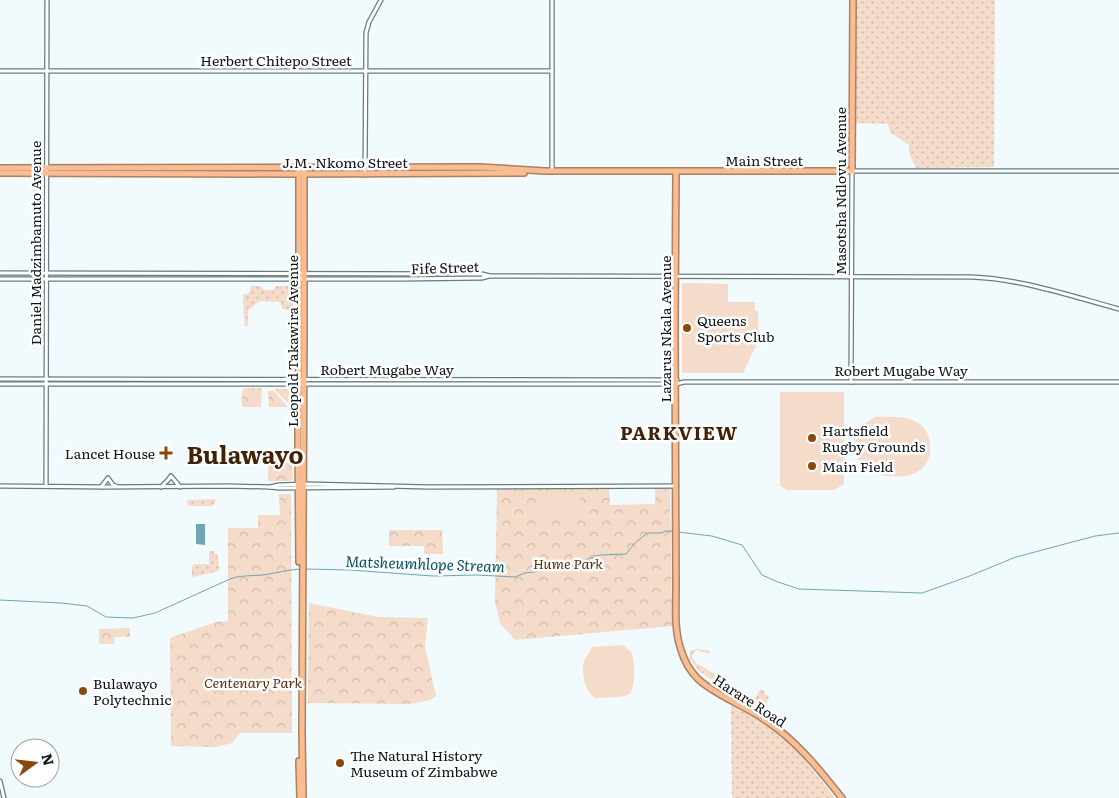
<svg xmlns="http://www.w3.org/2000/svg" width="1119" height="798" viewBox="0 0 1119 798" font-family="Literata,serif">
<defs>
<pattern id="grass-dots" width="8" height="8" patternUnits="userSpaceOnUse" patternTransform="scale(1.25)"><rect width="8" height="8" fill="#f5dbc9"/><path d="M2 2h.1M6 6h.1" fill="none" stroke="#d1bbac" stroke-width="1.8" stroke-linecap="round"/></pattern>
<pattern id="park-crowns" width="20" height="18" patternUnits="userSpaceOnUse" patternTransform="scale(1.25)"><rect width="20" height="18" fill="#f5dbc9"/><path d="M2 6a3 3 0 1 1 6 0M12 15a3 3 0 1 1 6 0" fill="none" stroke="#d1bbac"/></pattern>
</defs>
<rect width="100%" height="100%" fill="#f1fafd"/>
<g fill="url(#grass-dots)">
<polygon points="855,0 995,0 994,167 916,168 909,153 909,145 890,132 888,124 854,123"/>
<polygon points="251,286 261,286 264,290 273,290 276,286 293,286 293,325 290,326 289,310 282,309 280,302 260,301 248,310 248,326 245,326 244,321 243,294 246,294 249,293"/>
<polygon points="216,499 214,504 212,506 192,506 188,505 186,500"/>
<polygon points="209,551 214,551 214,554 218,554 219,571 192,577 192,566 195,564 209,564"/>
<polygon points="696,649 706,650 710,651 709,654 697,650 693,653 692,657 696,663 716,675 714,679 732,689 731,692 699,671 689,657 690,651"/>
<polygon points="760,689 765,691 764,694 769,696 765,708 762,708 754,703 754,701"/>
<polygon points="731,704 769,727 796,749 835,798 732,798"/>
</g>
<g fill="url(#park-crowns)">
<path d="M 244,388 L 262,388 L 261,407 L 243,407 C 241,402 241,392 244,388 Z"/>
<polygon points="274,389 290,389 290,391 293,391 293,406 291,406"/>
<polygon points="268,391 274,391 288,407 269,407"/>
<polygon points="292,461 293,479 291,481 268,481 268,462"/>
<polygon points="497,488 609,488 610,505 655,504 655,488 670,488 672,626 515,640 500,623 495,602"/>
<polygon points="279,494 291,494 292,733 240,733 232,743 216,747 171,746 170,638 216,622 228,621 228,528 258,528 258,515 280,515"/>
<polygon points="389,530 442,530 443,554 424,554 424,546 389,546"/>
<polygon points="309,603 378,617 428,618 425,647 436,696 430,700 410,704 308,703"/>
<polygon points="130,628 130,637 115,637 114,644 99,644 99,629"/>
</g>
<g fill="#f5dbc9">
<polygon points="682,283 728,284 728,302 755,302 755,311 758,311 759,339 743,373 682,373"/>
<polygon points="780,392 844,392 844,484 834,490 787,490 780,486"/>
<path d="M 876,417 C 898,416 928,415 930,445 C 931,452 929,460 924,466 C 913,481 880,478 867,469 C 853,460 851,436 863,425 C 866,422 872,419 876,417 Z"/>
<polygon points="537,494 580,494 581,520 538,520"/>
<path d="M 622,645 C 625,647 629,649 631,652 C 635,660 636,691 628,695 C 621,698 604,697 595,698 C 585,691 581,673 584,661 C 586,657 590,652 592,647 Z"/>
</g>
<polygon fill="#70a5b4" points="196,524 205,524 205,545 196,544"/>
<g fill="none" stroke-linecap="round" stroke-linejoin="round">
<g stroke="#70a5b4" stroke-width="1">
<polyline points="678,532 712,536 742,545 762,575 778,582 799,589 922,593 967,577 1016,557 1095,536 1119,533"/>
<polyline points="304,569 350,570 433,576 477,575 515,577 525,573 568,568 576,563 600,555 626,554 634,544 647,533 662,533 665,531 674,531"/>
<path d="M 0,600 L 61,603 L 87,606 L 106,617 L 133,618 L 155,613 L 230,579 C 241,575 252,576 263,575 C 276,573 287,570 300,569"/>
</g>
<g stroke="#677c81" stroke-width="5.5">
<g id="secondary">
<polyline points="0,71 552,71"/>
<polyline points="552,171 552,0"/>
<polyline points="365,175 366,33 369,22 381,0"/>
<path d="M 0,273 L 482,274 L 490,276 L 972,277 C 1022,279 1071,296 1119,309"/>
<polyline points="0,279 402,279 482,278 489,276"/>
<polyline points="0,379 677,380"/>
<polyline points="851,382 852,171 1119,171"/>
<polyline points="0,384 676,384 684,382 1119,382"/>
<polyline points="0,486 108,487 228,486 270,487 279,488 394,487"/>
<polyline points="46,486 47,0"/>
<polyline points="101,487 108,478 113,485 116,486"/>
<polyline points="161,487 168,480 171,476 180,487"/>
<polyline points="270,487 279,485 308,484 428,487 676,486"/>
<polyline points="0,781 4,798"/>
</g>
</g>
<g stroke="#a78266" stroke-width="8">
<g id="highway">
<polyline points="0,168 480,167 545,171 852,171 853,0"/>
<polyline points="299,171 299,326 298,437 299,562"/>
<path d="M 676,171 L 675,329 L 676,588 C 676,608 674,630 681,650 C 684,660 690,671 698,679 C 712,692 731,700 747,709 C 758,715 770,723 779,730 C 804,750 823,774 842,798"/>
<polyline points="0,173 292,174 524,173"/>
<polyline points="299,761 300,798"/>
<polyline points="303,798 302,733 304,332 304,171"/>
</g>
</g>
<use href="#secondary" stroke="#fff" stroke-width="3"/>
<use href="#highway" stroke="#fabd91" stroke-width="5"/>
</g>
<g fill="#88490e" stroke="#fff" stroke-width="2">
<circle cx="687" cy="328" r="5"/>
<circle cx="812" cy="438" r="5"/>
<path d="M163.5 445.5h5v5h5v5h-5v5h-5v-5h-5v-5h5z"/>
<circle cx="812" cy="466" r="5"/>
<circle cx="83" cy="691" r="5"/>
<circle cx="340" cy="763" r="5"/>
</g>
<g text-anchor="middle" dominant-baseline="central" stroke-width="5" stroke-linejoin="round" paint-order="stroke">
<g font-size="14" fill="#0c1416" stroke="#fff">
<text x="276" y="60">Herbert Chitepo Street</text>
<text x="764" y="160">Main Street</text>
<text x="345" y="162">J.M. Nkomo Street</text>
<text transform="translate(840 191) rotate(-90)">Masotsha Ndlovu Avenue</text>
<text transform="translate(35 243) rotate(-90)">Daniel Madzimbamuto Avenue</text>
<text transform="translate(445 267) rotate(-2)">Fife Street</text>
<text transform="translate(665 329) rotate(-90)">Lazarus Nkala Avenue</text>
<text transform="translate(292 341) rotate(-90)">Leopold Takawira Avenue</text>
<text x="387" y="369">Robert Mugabe Way</text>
<text x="901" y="370">Robert Mugabe Way</text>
<text transform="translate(750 700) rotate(33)">Harare Road</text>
</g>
<g font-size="14" fill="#0c1416" stroke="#fff" text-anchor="start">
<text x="697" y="320">Queens<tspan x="697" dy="16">Sports Club</tspan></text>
<text x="822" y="430">Hartsfield<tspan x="822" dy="16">Rugby Grounds</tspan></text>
<text x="155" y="453" text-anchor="end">Lancet House</text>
<text x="822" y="466">Main Field</text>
<text x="93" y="683">Bulawayo<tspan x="93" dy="16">Polytechnic</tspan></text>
<text x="350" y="755">The Natural History<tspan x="350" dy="16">Museum of Zimbabwe</tspan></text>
</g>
<g font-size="14" font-style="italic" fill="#57300f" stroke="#fff">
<text x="568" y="563">Hume Park</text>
<text x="253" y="682">Centenary Park</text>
</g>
<g font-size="15" font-style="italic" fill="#015363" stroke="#fff">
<text transform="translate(425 563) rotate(2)">Matsheumhlope Stream</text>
</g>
<g font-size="19" font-weight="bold" letter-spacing="1" fill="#412208" stroke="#fff">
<text x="679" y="432">PARKVIEW</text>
</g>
<g font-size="24" font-weight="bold" fill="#412208" stroke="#fff">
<text x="245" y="453">Bulawayo</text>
</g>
</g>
<g transform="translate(35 763) rotate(75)"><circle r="24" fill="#ffffff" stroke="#9ea1a2"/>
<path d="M0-4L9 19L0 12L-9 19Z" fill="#88490e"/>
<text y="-8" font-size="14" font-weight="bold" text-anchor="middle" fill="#0c1416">N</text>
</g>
</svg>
